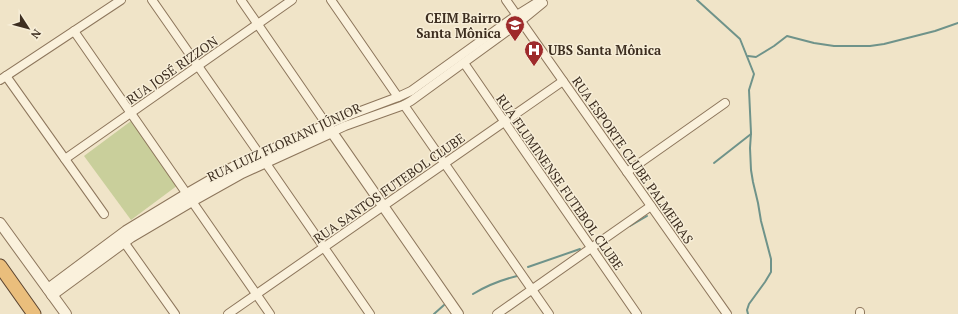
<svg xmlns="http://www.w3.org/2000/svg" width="958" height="314" viewBox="0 0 958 314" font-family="'PT Serif',serif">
<rect width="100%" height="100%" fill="#f0e4c8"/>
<polygon fill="#c9cf9b" points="131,121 178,185 131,220 84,156"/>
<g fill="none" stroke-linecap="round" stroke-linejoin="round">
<g stroke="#6f938a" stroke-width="2">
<polyline points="697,0 740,39 754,74 749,90 751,133 750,148 751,170 753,182 758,203 761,221 771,259 771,272 765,282 749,304 747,310 748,314"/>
<polyline points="748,56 756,57 774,46 787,36 814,43 834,46 870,46 884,44 935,31 958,23"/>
<polyline points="714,163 751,134"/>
<polyline points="630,226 647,216"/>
<polyline points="528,267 580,249"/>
<path d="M 473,294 C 486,286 501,280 517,276"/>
<polyline points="434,314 444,305"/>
</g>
<g stroke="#8d765c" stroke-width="10">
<g id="minor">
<polyline points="152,0 260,155"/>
<polyline points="241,0 327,125 350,115 398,97 411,91 517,15 541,0"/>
<polyline points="331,0 398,97"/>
<polyline points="506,0 727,314"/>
<polyline points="74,31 270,314"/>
<polyline points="464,63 637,314"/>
<polyline points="6,76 104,214"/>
<polyline points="0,80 121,0"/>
<polyline points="404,105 549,314"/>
<polyline points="332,132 345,126 404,105 411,101 521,21 543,3"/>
<polyline points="65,159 292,0"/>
<polyline points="265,162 370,314"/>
<polyline points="627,172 725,103"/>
<polyline points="124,242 175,314"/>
<polyline points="228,314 563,81"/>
<polyline points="497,314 651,206"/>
<polyline points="860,314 860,312"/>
</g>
</g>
<g stroke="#8d765c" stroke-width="12">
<g id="tertiary">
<polyline points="0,223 66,314"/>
<polyline points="48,289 126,231 187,194 232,168 327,125 458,314"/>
<polyline points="52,295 131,237 192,201 242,173 332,132"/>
</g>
</g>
<g stroke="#5b4430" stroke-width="15">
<polyline id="trunk" points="0,266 34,314"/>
</g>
<use href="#minor" stroke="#faf1dc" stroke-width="8"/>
<use href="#tertiary" stroke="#faf1dc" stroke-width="10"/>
<use href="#trunk" stroke="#eabe7c" stroke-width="13"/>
</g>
<defs>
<g id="school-pin" transform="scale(1)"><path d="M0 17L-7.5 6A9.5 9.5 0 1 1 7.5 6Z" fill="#9e2a2b" stroke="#f7eed8"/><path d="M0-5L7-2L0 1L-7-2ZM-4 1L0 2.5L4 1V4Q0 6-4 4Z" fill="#fff"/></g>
<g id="hospital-pin" transform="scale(1)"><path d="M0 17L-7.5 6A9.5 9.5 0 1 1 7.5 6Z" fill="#9e2a2b" stroke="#f7eed8"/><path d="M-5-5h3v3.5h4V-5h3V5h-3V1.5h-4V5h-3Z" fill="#fff"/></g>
</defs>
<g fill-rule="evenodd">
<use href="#school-pin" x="515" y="25"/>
<use href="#hospital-pin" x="534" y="50"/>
</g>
<g text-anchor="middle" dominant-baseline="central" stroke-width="3" stroke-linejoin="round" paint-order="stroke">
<g font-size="13" font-weight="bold" fill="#3d2e20" stroke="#f7eed8" text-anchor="end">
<text x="501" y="18">CEIM Bairro<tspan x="501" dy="15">Santa Mônica</tspan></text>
<text x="548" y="50" text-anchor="start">UBS Santa Mônica</text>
</g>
<g font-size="13" fill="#3d2e20" stroke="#f7eed8">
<text transform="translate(172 70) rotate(-35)">RUA JOSÉ RIZZON</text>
<text transform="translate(284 142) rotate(-25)">RUA LUIZ FLORIANI JÚNIOR</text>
<text transform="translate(633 160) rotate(55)">RUA ESPORTE CLUBE PALMEIRAS</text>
<text transform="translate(560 182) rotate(55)">RUA FLUMINENSE FUTEBOL CLUBE</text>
<text transform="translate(389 188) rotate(-35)">RUA SANTOS FUTEBOL CLUBE</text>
</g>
</g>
<g transform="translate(28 28) rotate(126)" stroke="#f7eed8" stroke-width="3" paint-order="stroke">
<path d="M0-3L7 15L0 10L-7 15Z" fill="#3d2e20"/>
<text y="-6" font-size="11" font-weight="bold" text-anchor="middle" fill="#3d2e20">N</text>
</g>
</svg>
